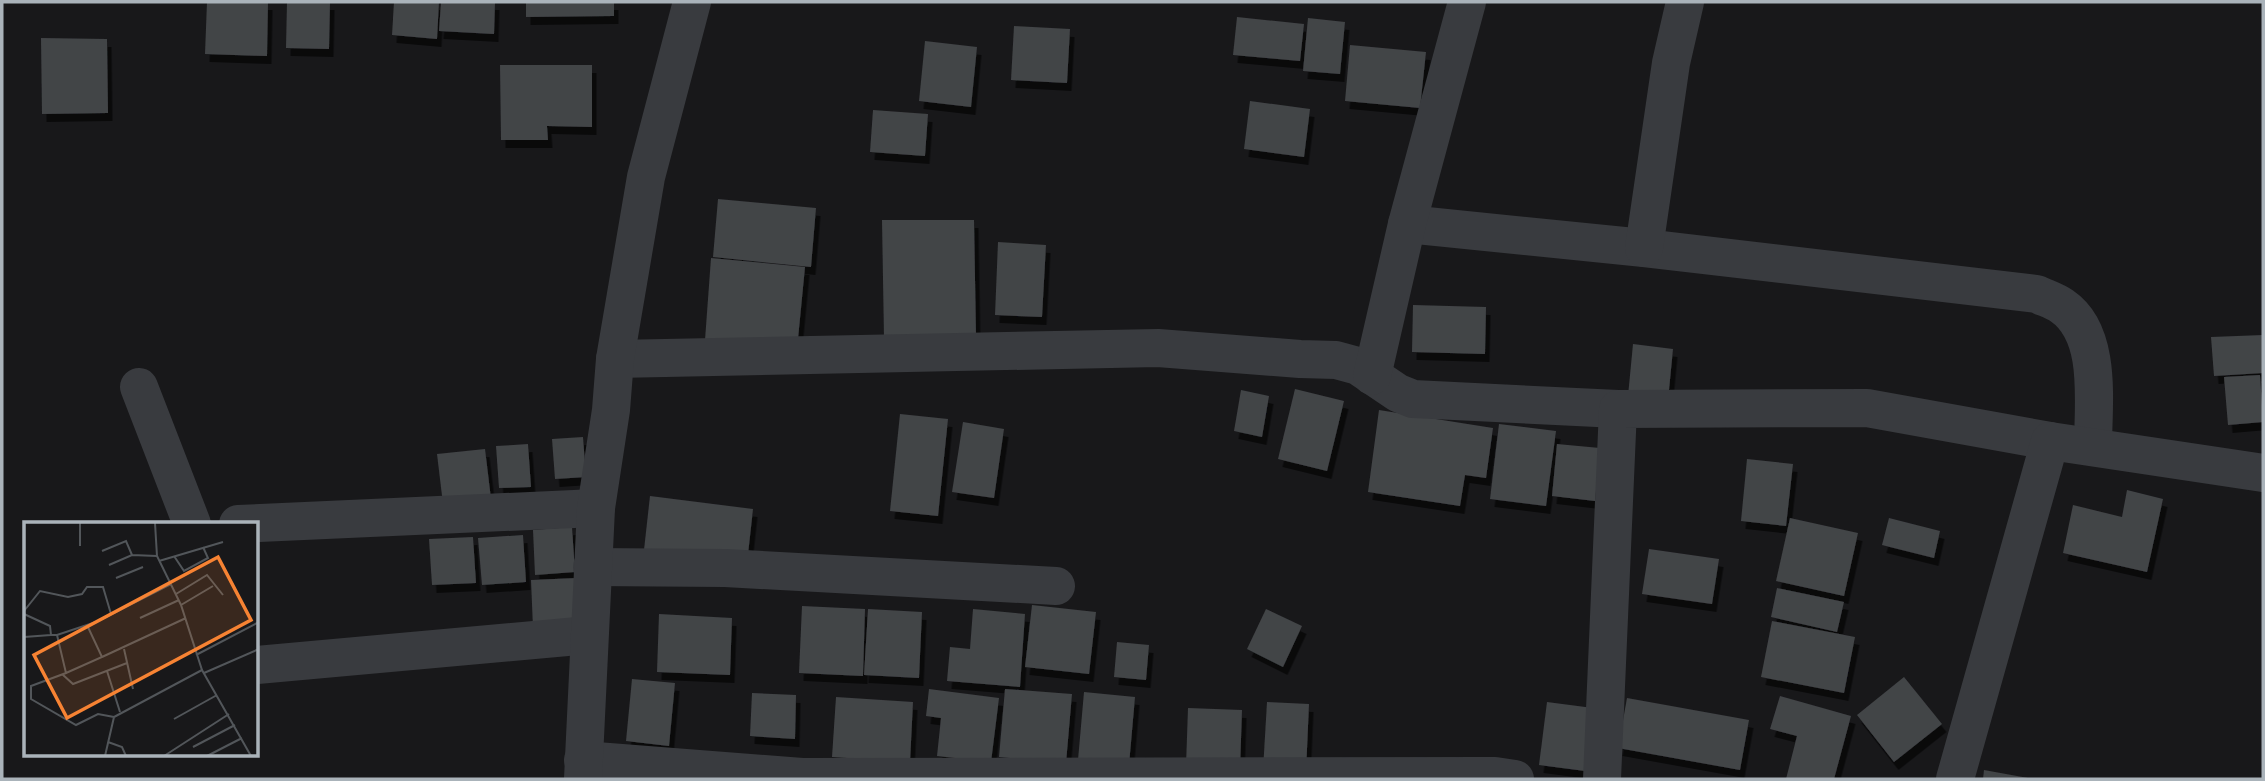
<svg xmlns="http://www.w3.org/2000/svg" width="2265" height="781" viewBox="0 0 2265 781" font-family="'DejaVu Sans',sans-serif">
<defs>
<filter id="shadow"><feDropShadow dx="4.5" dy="8" stdDeviation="0" flood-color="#0009"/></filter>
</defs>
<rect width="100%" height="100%" fill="#18181a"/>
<g fill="#424447" filter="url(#shadow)">
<polygon points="207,2 268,2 267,56 205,54"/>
<polygon points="287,2 330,2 329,49 286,48"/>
<polygon points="394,2 439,2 437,39 392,35"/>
<polygon points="441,2 495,2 494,34 439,31"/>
<polygon points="526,2 614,2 614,16 526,17"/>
<polygon points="1237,17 1304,24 1300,61 1233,55"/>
<polygon points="1308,18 1345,22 1340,74 1303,71"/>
<polygon points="1014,26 1070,29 1067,83 1011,80"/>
<polygon points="41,38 107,39 108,113 42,114"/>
<polygon points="925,41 977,47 971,107 919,101"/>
<polygon points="1350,45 1426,52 1420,108 1345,101"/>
<polygon points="500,65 592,65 592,127 547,126 548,140 501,140"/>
<polygon points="1250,101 1310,109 1304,157 1244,149"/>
<polygon points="873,110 928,114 925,156 870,152"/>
<polygon points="718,199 816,208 811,267 713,257"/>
<polygon points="882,220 974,220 976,336 884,337"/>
<polygon points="998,242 1046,245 1042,317 995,315"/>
<polygon points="711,258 805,267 797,349 705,340"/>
<polygon points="1413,305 1486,307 1485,354 1412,352"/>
<polygon points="2263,335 2263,373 2214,376 2211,337"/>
<polygon points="1633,344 1673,349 1668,400 1628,396"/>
<polygon points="2260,375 2263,422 2228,425 2224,377"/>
<polygon points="1295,389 1344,401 1327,471 1278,459"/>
<polygon points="1241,390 1269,396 1262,437 1234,431"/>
<polygon points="1379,410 1493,428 1486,478 1465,475 1460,506 1368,492"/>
<polygon points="900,414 948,419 938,516 890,511"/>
<polygon points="963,422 1004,429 994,498 952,492"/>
<polygon points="1499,424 1556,431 1546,506 1490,499"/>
<polygon points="583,437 586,477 555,479 552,439"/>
<polygon points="528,444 531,487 499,488 496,446"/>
<polygon points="1557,444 1600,448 1595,501 1552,496"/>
<polygon points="485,449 491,499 443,504 437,454"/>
<polygon points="1747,459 1793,464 1786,526 1741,521"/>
<polygon points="2127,490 2163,499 2147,572 2063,553 2073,505 2122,517"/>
<polygon points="650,496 753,509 747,563 644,550"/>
<polygon points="1790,518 1858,533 1844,596 1776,581"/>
<polygon points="1889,518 1940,531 1934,558 1882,545"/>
<polygon points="572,527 575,572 535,575 533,530"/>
<polygon points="523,535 526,582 482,585 478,538"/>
<polygon points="473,537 476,583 432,585 429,539"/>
<polygon points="1649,549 1719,559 1712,604 1642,594"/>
<polygon points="577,578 579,626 533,628 531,580"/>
<polygon points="1777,588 1844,602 1837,632 1771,617"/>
<polygon points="1032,605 1096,612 1089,674 1025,667"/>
<polygon points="802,606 865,609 863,676 799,673"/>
<polygon points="868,609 922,612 919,678 864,675"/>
<polygon points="973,609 1025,614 1020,687 947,681 950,647 970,649"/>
<polygon points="1266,609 1302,626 1283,667 1247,649"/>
<polygon points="659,614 732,618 730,675 657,672"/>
<polygon points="1772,621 1855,637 1844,693 1761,677"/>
<polygon points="1117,642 1149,645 1146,680 1114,677"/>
<polygon points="1904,677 1942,724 1894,762 1857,715"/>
<polygon points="632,679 675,683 669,746 626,741"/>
<polygon points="929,689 999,698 991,762 937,756 941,718 926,716"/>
<polygon points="1005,689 1072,694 1066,763 999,757"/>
<polygon points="1084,692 1135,697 1129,765 1078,760"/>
<polygon points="752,693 796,695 795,739 750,736"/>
<polygon points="1780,696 1851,716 1834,779 1786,779 1797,736 1770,729"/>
<polygon points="836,697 913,702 910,762 832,757"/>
<polygon points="1627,698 1749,720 1740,770 1618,748"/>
<polygon points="1267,702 1309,704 1306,772 1263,770"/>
<polygon points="1547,702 1593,708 1585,771 1539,765"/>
<polygon points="1188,708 1242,710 1240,769 1186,766"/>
<polygon points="1984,770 2028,778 2028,779 1983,779"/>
</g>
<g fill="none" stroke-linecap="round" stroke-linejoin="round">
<g stroke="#393b3f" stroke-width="38">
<path d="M 1407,224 L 1644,248 L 2037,294 C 2045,298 2055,301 2062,306 C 2103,334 2093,404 2093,447"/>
<polyline points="1644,248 1671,63 1685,2"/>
<polyline points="615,359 1158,348 1300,359 1336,360 1358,366 1398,393 1413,399 1618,409"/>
<polyline points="1372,376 1407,224 1467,2"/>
<polyline points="139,387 192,524"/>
<polyline points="238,524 596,508"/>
<polyline points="592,567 725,568 1056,586"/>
<polyline points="257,665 589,635"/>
<polyline points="583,760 802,777 1495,776 1515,779"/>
<polyline points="583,779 596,508 611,410 615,359 646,177 692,2"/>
<polyline points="1602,779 1618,409 1867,408 2050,441"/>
<polyline points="1955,779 2050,441 2263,473"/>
</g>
</g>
<g transform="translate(24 522)">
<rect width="234" height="234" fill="#18181a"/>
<path fill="none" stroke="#52565a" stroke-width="2" d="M 131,1 L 133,34 L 157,83 L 178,148 L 227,234M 56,24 L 56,1M 78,29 L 102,19 L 108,33M 150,34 L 160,49 L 184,36 L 179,25M 135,39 L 199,20M 85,43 L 108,33 L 133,34M 92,56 L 119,45M 152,72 L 183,53 L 199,73M 157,83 L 189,64M 0,89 L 16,69 L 44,75 L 58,72 L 63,65 L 79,65 L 87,92M 0,92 L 26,104 L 27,113 L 33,113 L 72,100 L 147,62M 116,96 L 155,78M 33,113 L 42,151 L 7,164 L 7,177 L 52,203 L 74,192 L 90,195M 0,115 L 27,113M 100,127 L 109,167M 172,133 L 235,100M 78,135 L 162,96M 83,149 L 96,190M 42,151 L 78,135 L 63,103M 180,151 L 235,127M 38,152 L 49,162 L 103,141M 150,197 L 193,173M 84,220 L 98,225 L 102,234M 169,225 L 211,203M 81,234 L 90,195 L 178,148M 140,234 L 205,192M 183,234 L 218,216"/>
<path fill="#f78333" fill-opacity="0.15" stroke="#f78333" stroke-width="3.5" d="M 194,35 L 227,98 L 43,196 L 10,133 Z"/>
<rect width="234" height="234" fill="none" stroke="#aab3ba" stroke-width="3.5"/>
</g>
<rect width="2265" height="781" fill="none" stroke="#aab3ba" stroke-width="7"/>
</svg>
